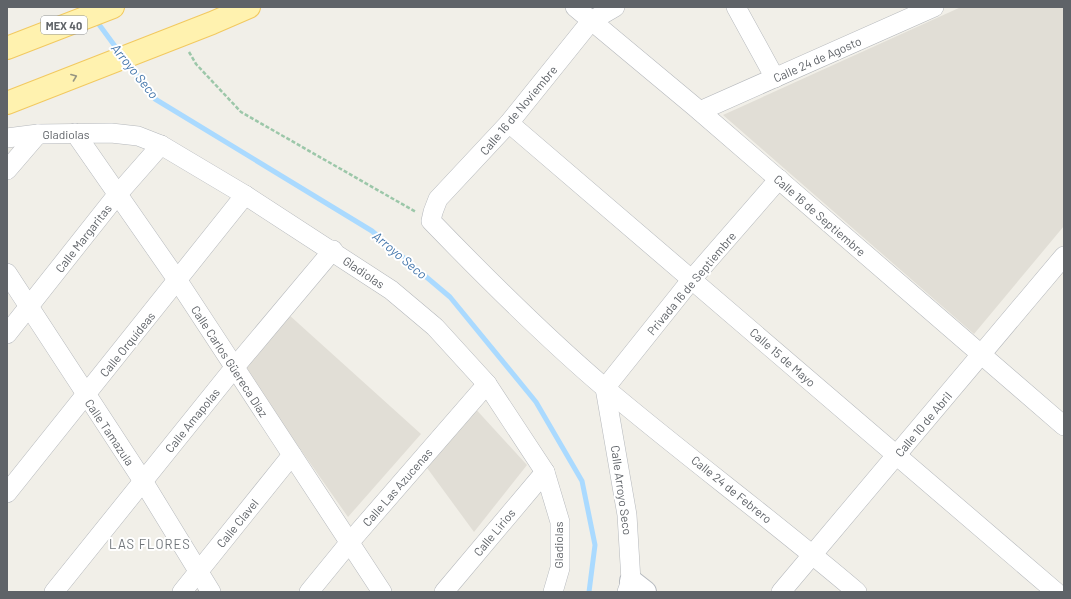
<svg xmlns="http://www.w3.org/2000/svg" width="1071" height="599" viewBox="0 0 1071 599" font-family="Barlow,sans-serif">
<rect width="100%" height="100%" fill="#f1efe8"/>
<g fill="#e1ded6">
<polygon points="961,7 1064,7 1064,226 974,334 723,115"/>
<polygon points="288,314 421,434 348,517 244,369"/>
<polygon points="472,405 527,465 474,532 422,461"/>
</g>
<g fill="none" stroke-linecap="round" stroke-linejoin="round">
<g stroke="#aadaff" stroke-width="5">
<polyline points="95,19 120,53"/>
<polyline points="127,62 155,99 372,231 450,297 536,402 582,481 595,545 589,592"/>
</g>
<g stroke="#b5b8bc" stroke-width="20">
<g id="street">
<polyline points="575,7 695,107 1064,426"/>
<path d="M 615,7 L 591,21 L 509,123 L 438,199 L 433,212 L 431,221 C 487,279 544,336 605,388 C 688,458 775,522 857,592"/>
<polyline points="736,7 775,78"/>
<polyline points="700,111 934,7"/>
<polyline points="509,123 1056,592"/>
<polyline points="75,133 178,281 382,592"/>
<polyline points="7,138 38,134 111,133 138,136 161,145 245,195 391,290 435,327 487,384 545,472 560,522 560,568 553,592"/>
<polyline points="7,170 38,134"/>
<polyline points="7,273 143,481 211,592"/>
<polyline points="7,334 117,195 161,145"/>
<polyline points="605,388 692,279 779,179"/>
<polyline points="605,388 627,515 631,581 627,592"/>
<polyline points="7,493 245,195"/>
<polyline points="54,592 234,368 333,250"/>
<polyline points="182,592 292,455"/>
<polyline points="309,592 349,543 487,384"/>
<polyline points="444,592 545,472"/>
<polyline points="781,592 1064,256"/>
</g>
</g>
<g stroke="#b6babf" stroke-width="24">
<polyline id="secondary" points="631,581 645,592"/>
</g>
<g stroke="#f2c960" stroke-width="24">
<g id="primary">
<polyline points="7,48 113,7"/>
<polyline points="7,103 212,23 249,7"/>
</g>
</g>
<polyline stroke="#9cc7a9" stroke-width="2.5" stroke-dasharray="4 2" stroke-linecap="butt" points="189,52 196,64 241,112 416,212"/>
<use href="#street" stroke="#fff" stroke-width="19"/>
<use href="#secondary" stroke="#fff" stroke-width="22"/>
<use href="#primary" stroke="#fff2af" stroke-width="22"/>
</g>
<defs><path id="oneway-chevron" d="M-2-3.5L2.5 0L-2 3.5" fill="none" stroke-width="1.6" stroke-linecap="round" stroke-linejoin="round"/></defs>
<use stroke="#979581" href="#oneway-chevron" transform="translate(74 77) rotate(-21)"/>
<g text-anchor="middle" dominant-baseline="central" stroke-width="4" stroke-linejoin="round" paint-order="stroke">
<rect fill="#fff" stroke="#8f9295" stroke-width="1" x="41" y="16" width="46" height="18" rx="3"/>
<g font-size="11" font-weight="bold" fill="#5f6368">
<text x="64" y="25">MEX 40</text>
</g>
<g font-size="12" fill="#5f6368" stroke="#fff">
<text transform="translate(817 59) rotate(-24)">Calle 24 de Agosto</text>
<text transform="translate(518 110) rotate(-50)">Calle 16 de Noviembre</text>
<text x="66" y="134">Gladiolas</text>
<text transform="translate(820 215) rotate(41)">Calle 16 de Septiembre</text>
<text transform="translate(83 238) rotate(-52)">Calle Margaritas</text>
<text transform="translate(364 272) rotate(34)">Gladiolas</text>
<text transform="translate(691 283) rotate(-50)">Privada 16 de Septiembre</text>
<text transform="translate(127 344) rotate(-51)">Calle Orquídeas</text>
<text transform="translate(783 357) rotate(41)">Calle 15 de Mayo</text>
<text transform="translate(230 361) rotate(57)">Calle Carlos Güereca Díaz</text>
<text transform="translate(192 420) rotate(-51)">Calle Amapolas</text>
<text transform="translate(923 424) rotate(-50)">Calle 10 de Abril</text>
<text transform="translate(110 432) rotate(56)">Calle Tamazula</text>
<text transform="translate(397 487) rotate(-49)">Calle Las Azucenas</text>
<text transform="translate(732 489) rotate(39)">Calle 24 de Febrero</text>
<text transform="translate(622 490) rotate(82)">Calle Arroyo Seco</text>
<text transform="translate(237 523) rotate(-51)">Calle Clavel</text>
<text transform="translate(494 532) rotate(-50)">Calle Lirios</text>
<text transform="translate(558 545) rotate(-90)">Gladiolas</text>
</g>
<g font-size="13" font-style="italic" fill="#4174aa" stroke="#fff">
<text transform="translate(135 71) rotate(51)">Arroyo Seco</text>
<text transform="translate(400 255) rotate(40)">Arroyo Seco</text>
</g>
<g font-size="13" letter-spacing="1" fill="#70757a" stroke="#fff">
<text x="150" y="544">LAS FLORES</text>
</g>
</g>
<rect width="1071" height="599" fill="none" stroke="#5f6368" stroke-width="16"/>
</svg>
